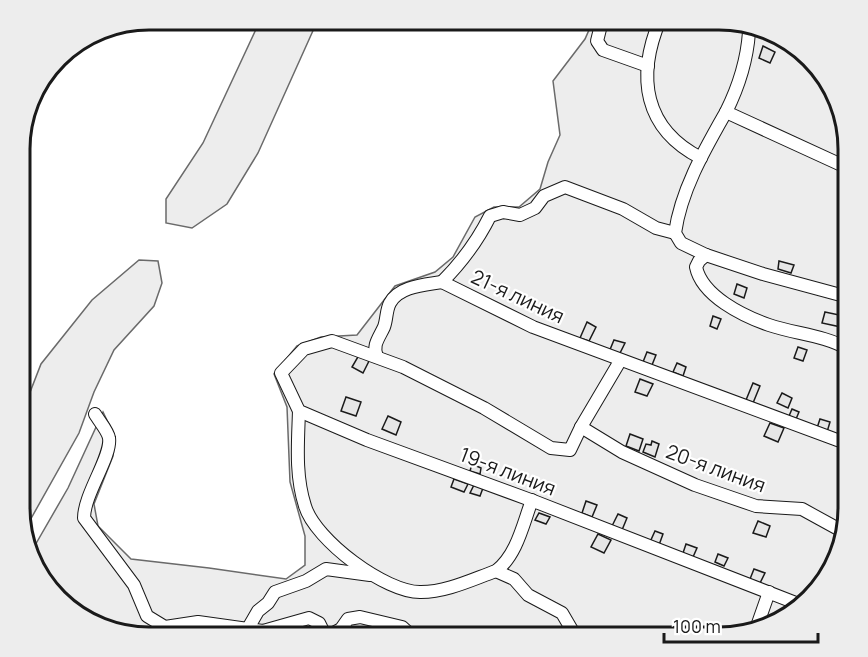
<svg xmlns="http://www.w3.org/2000/svg" width="868" height="657" viewBox="0 0 868 657" font-family="Manrope,sans-serif">
<rect width="100%" height="100%" fill="#fff"/>
<g fill="#ededed" stroke="#6a6a6a" stroke-width="1.5">
<polygon points="727,20 804,52 835,92 848,149 848,516 816,593 776,624 719,637 141,637 64,605 33,565 30,554 68,488 103,412 115,437 113,456 94,504 98,526 131,559 209,568 286,579 305,565 305,536 290,482 287,407 274,374 297,346 321,337 357,335 395,286 435,272 453,257 475,217 494,207 519,207 540,189 548,162 560,135 553,81 585,39 593,21"/>
<polygon points="316,24 258,153 227,204 192,228 166,223 166,199 203,143 258,25"/>
<polygon points="139,260 158,261 162,283 154,306 114,350 94,392 79,433 24,531 20,516 20,418 41,364 92,300"/>
</g>
<g fill="#e6e6e6" stroke="#1a1a1a" stroke-width="1.5">
<polygon points="763,46 775,52 770,63 759,58"/>
<polygon points="779,261 794,265 791,273 778,269"/>
<polygon points="737,284 747,288 744,298 734,294"/>
<polygon points="825,312 844,316 841,327 822,323"/>
<polygon points="713,316 721,319 717,329 710,326"/>
<polygon points="587,322 596,327 589,341 580,338"/>
<polygon points="614,340 625,343 619,355 609,352"/>
<polygon points="798,347 807,350 803,361 794,358"/>
<polygon points="647,352 656,355 652,365 643,362"/>
<polygon points="359,355 369,361 363,373 352,367"/>
<polygon points="677,363 686,367 683,376 673,372"/>
<polygon points="640,379 653,384 647,396 635,392"/>
<polygon points="753,383 760,386 753,403 746,400"/>
<polygon points="782,393 792,398 788,408 777,403"/>
<polygon points="346,397 361,402 356,416 341,411"/>
<polygon points="792,409 799,412 796,419 789,416"/>
<polygon points="388,416 401,422 396,435 382,429"/>
<polygon points="820,419 830,422 827,432 817,428"/>
<polygon points="770,423 784,428 778,442 764,436"/>
<polygon points="630,434 643,439 639,451 626,446"/>
<polygon points="652,441 659,444 655,457 643,452 646,444 651,445"/>
<polygon points="472,464 481,468 480,474 470,471"/>
<polygon points="454,479 468,484 464,492 451,487"/>
<polygon points="474,485 483,488 480,496 470,493"/>
<polygon points="586,501 597,505 592,517 582,513"/>
<polygon points="539,513 550,517 546,524 535,520"/>
<polygon points="618,514 627,518 622,530 612,526"/>
<polygon points="758,521 770,526 766,537 753,533"/>
<polygon points="655,531 663,534 659,545 650,542"/>
<polygon points="598,534 611,540 604,553 591,547"/>
<polygon points="686,544 697,548 693,557 683,553"/>
<polygon points="718,554 728,558 724,566 715,562"/>
<polygon points="754,569 765,573 760,583 750,579"/>
</g>
<g fill="none" stroke-linecap="round" stroke-linejoin="round">
<g stroke="#1a1a1a" stroke-width="14">
<g id="minor">
<path d="M 660,20 C 636,77 644,129 701,158"/>
<polyline points="602,21 597,41 603,50 648,66"/>
<path d="M 749,32 C 747,61 739,86 726,112 L 848,168"/>
<path d="M 726,112 C 705,149 681,190 675,233 L 681,243 L 706,255 L 763,274 L 848,297"/>
<path d="M 675,233 L 656,228 L 623,209 L 565,187 L 544,196 L 535,208 L 520,215 L 503,212 L 490,216 C 477,242 462,262 442,282 L 533,327 L 848,444"/>
<path d="M 706,255 L 699,261 L 696,267 C 702,296 743,316 769,325 C 795,334 824,335 848,349"/>
<path d="M 377,357 C 372,345 379,338 384,327 C 387,319 386,310 390,303 C 399,286 425,285 442,282"/>
<polyline points="620,361 581,427 570,450 551,448 484,408 403,367 332,341 304,349 281,373 299,411 367,440 536,502 801,605"/>
<path d="M 299,411 C 298,443 295,475 305,506 C 315,540 386,593 421,592 C 447,592 473,579 496,571"/>
<path d="M 95,414 C 99,421 108,431 109,438 C 112,456 84,494 84,518 L 134,585 L 147,616 L 165,627 L 198,622 L 263,631 L 309,618 L 319,623 L 326,637"/>
<polyline points="581,427 622,452 695,485 756,506 802,509 842,531"/>
<path d="M 532,500 C 523,524 517,555 496,571 L 514,579 L 528,595 L 562,613 L 576,637"/>
<polyline points="756,629 769,592"/>
<polyline points="249,635 247,630 258,611 268,603 275,592 306,581 326,569 370,575"/>
<polyline points="326,637 341,629 348,619 360,617 402,627 413,637"/>
</g>
</g>
<use href="#minor" stroke="#fff" stroke-width="12"/>
</g>
<g text-anchor="middle" dominant-baseline="central" stroke-width="4.5" stroke-linejoin="round" paint-order="stroke">
<g font-size="20" fill="#1a1a1a" stroke="#fff">
<text transform="translate(518 296) rotate(25)">21-я линия</text>
<text transform="translate(716 468) rotate(20)">20-я линия</text>
<text transform="translate(508 471) rotate(21)">19-я линия</text>
</g>
</g>
<path d="M0 0H868V657H0ZM149 30H719A119 119 0 0 1 838 149V508A119 119 0 0 1 719 627H149A119 119 0 0 1 30 508V149A119 119 0 0 1 149 30Z" fill="#ededed" fill-rule="evenodd"/>
<path fill="none" stroke="#1a1a1a" stroke-width="3" d="M149 30H719A119 119 0 0 1 838 149V508A119 119 0 0 1 719 627H149A119 119 0 0 1 30 508V149A119 119 0 0 1 149 30Z"/>
<path d="M664 633v9h154v-9" fill="none" stroke="#1a1a1a" stroke-width="3"/>
<text x="673" y="633" font-size="18" fill="#1a1a1a" stroke="#ffffff" stroke-width="4.5" paint-order="stroke">100 m</text>
</svg>
